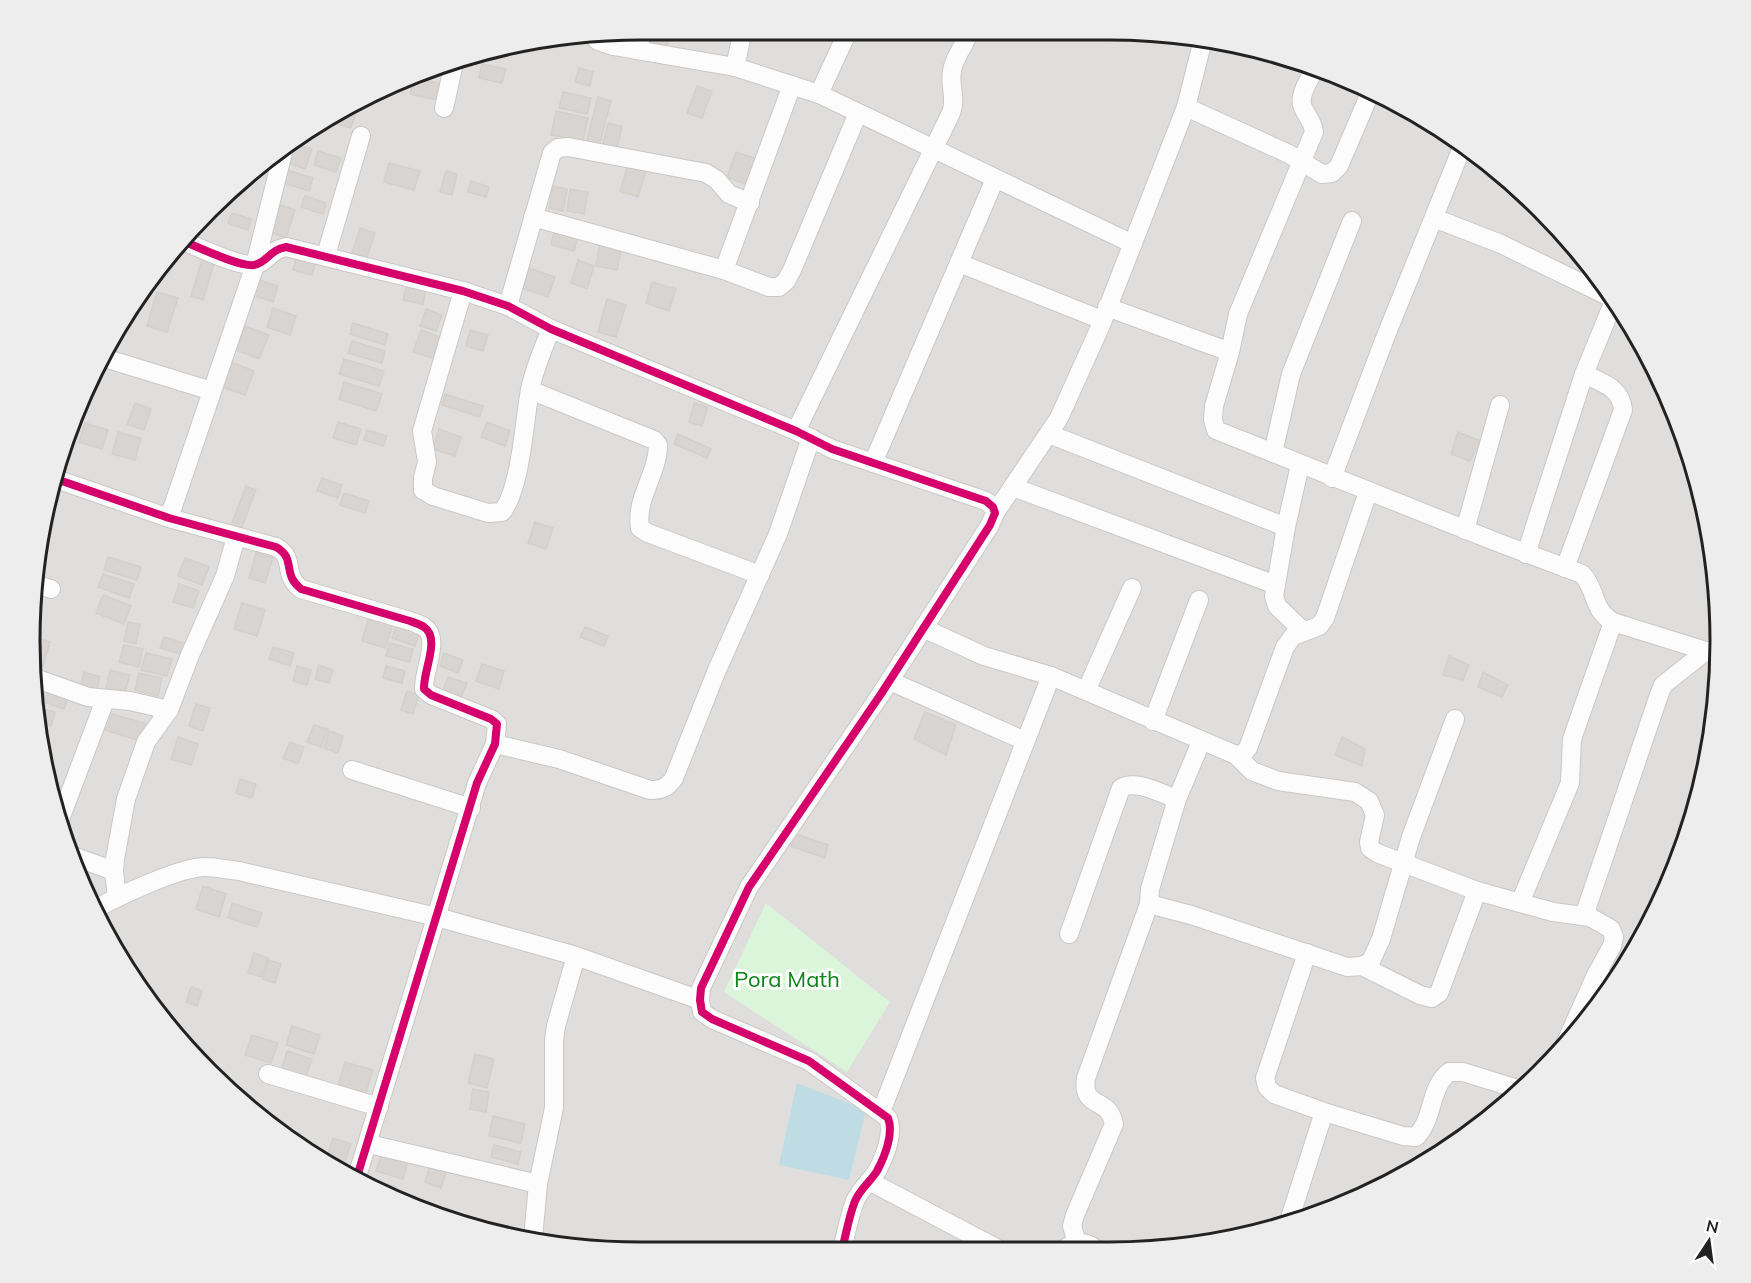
<svg xmlns="http://www.w3.org/2000/svg" width="1751" height="1283" viewBox="0 0 1751 1283" font-family="Mulish,sans-serif">
<rect width="100%" height="100%" fill="#f0eeeb"/>
<polygon fill="#dfdedc" points="641,30 1149,31 1267,51 1344,77 1449,133 1542,209 1595,270 1658,371 1700,484 1720,602 1716,722 1688,838 1639,948 1569,1045 1481,1127 1343,1207 1190,1248 601,1252 445,1221 336,1171 239,1101 156,1013 112,947 63,838 31,682 42,523 93,371 133,301 209,209 335,112 483,51"/>
<polygon fill="#daf5da" points="766,903 890,1002 847,1072 724,992"/>
<polygon fill="#bfdbe3" points="797,1083 866,1110 849,1180 779,1165"/>
<g fill="#d7d4d2" stroke="#d3d0cc" stroke-width="1.5">
<polygon points="651,30 672,30 667,46 648,40"/>
<polygon points="716,30 730,30 728,39 715,36"/>
<polygon points="482,64 506,69 502,83 479,78"/>
<polygon points="579,68 593,72 590,86 575,82"/>
<polygon points="418,78 441,84 437,100 410,94 413,80"/>
<polygon points="697,86 712,91 702,118 687,113"/>
<polygon points="563,92 591,98 587,114 559,108"/>
<polygon points="598,97 611,101 599,146 586,143"/>
<polygon points="339,111 355,115 351,128 332,123 334,113"/>
<polygon points="556,111 588,118 583,141 551,135"/>
<polygon points="608,123 622,126 617,148 603,144"/>
<polygon points="294,144 312,149 305,169 286,162 290,147"/>
<polygon points="318,151 341,158 336,172 314,165"/>
<polygon points="736,152 760,160 751,186 727,177"/>
<polygon points="629,161 647,167 638,197 620,191"/>
<polygon points="389,163 420,171 414,190 384,182"/>
<polygon points="284,169 313,178 309,191 280,182"/>
<polygon points="446,171 457,174 452,195 440,192"/>
<polygon points="471,181 489,187 486,197 468,192"/>
<polygon points="553,186 567,189 563,211 549,208"/>
<polygon points="570,189 588,192 584,214 567,211"/>
<polygon points="305,196 326,203 323,214 301,207"/>
<polygon points="280,205 295,210 286,238 271,233"/>
<polygon points="232,213 251,219 248,230 228,223"/>
<polygon points="360,228 375,233 367,257 352,253"/>
<polygon points="555,228 579,234 574,251 551,245"/>
<polygon points="600,242 622,246 617,270 596,266"/>
<polygon points="297,255 316,260 312,275 293,270"/>
<polygon points="203,257 215,260 203,300 191,296"/>
<polygon points="578,260 594,266 587,289 571,283"/>
<polygon points="529,268 555,277 548,297 522,288"/>
<polygon points="254,278 278,286 273,302 249,294"/>
<polygon points="408,280 427,284 423,304 403,300"/>
<polygon points="652,282 676,289 669,311 646,303"/>
<polygon points="157,292 178,298 167,332 147,326"/>
<polygon points="607,299 626,305 616,337 598,332"/>
<polygon points="273,308 296,316 290,335 267,327"/>
<polygon points="426,309 442,315 436,331 420,326"/>
<polygon points="353,323 388,334 385,345 350,334"/>
<polygon points="245,326 269,335 259,359 236,350"/>
<polygon points="421,330 440,337 433,358 413,352"/>
<polygon points="470,330 488,335 483,351 466,346"/>
<polygon points="352,341 385,351 382,363 348,353"/>
<polygon points="344,359 384,371 379,386 339,374"/>
<polygon points="231,362 254,371 245,395 222,387"/>
<polygon points="344,382 382,394 376,411 339,399"/>
<polygon points="445,394 483,406 480,417 442,405"/>
<polygon points="135,403 151,409 144,430 127,424"/>
<polygon points="694,403 708,407 702,426 689,422"/>
<polygon points="338,422 361,429 356,445 333,438"/>
<polygon points="487,422 510,431 505,446 481,437"/>
<polygon points="85,423 108,430 102,449 79,442"/>
<polygon points="439,429 461,437 455,456 433,449"/>
<polygon points="367,430 387,436 383,446 364,440"/>
<polygon points="118,432 141,438 135,460 112,454"/>
<polygon points="1458,432 1480,441 1470,461 1451,454"/>
<polygon points="678,434 711,449 707,458 674,444"/>
<polygon points="322,478 342,485 338,498 317,491"/>
<polygon points="246,486 256,490 240,532 230,528"/>
<polygon points="344,493 369,501 365,513 340,505"/>
<polygon points="535,522 553,528 546,549 528,543"/>
<polygon points="256,553 273,558 265,583 249,578"/>
<polygon points="108,557 141,567 137,580 104,570"/>
<polygon points="185,558 209,567 202,585 178,576"/>
<polygon points="103,574 134,584 129,598 98,587"/>
<polygon points="179,584 199,591 193,608 173,602"/>
<polygon points="103,595 131,606 124,624 96,613"/>
<polygon points="242,603 265,610 257,636 234,629"/>
<polygon points="369,617 393,624 385,648 362,641"/>
<polygon points="128,622 140,624 136,644 124,641"/>
<polygon points="397,624 420,631 415,646 392,638"/>
<polygon points="585,627 608,636 604,646 580,637"/>
<polygon points="34,637 50,642 43,666 33,663"/>
<polygon points="164,637 187,644 184,655 160,648"/>
<polygon points="389,643 413,649 410,662 386,656"/>
<polygon points="124,645 143,649 139,667 119,662"/>
<polygon points="273,647 294,653 290,666 269,659"/>
<polygon points="146,653 172,659 167,676 141,670"/>
<polygon points="444,653 463,660 458,673 440,666"/>
<polygon points="1449,656 1469,665 1463,680 1443,675"/>
<polygon points="482,664 504,671 499,689 476,681"/>
<polygon points="319,665 333,670 329,683 315,679"/>
<polygon points="297,666 311,670 307,685 293,681"/>
<polygon points="386,666 405,671 402,683 383,678"/>
<polygon points="110,670 130,675 125,692 106,688"/>
<polygon points="84,672 100,677 95,694 79,690"/>
<polygon points="1483,672 1508,685 1502,697 1478,687"/>
<polygon points="139,673 162,678 158,696 135,690"/>
<polygon points="448,677 467,683 460,700 442,693"/>
<polygon points="38,684 69,694 64,709 35,699"/>
<polygon points="407,691 419,695 413,714 401,710"/>
<polygon points="196,704 210,708 203,731 189,726"/>
<polygon points="36,707 55,712 51,726 40,723"/>
<polygon points="925,712 956,725 946,755 914,739"/>
<polygon points="108,713 145,723 140,741 102,729"/>
<polygon points="314,725 328,729 321,747 307,742"/>
<polygon points="329,731 343,736 338,753 324,748"/>
<polygon points="178,737 198,744 191,765 171,759"/>
<polygon points="1342,737 1365,749 1362,766 1335,755"/>
<polygon points="290,742 304,747 298,764 283,758"/>
<polygon points="240,779 256,784 252,798 236,793"/>
<polygon points="793,833 828,845 825,858 790,846"/>
<polygon points="203,886 226,894 219,917 196,909"/>
<polygon points="232,903 262,913 257,927 228,918"/>
<polygon points="254,953 268,958 262,977 248,973"/>
<polygon points="269,960 281,964 275,983 263,979"/>
<polygon points="191,987 202,991 197,1006 186,1002"/>
<polygon points="292,1026 320,1035 314,1054 286,1045"/>
<polygon points="252,1035 278,1043 271,1063 245,1055"/>
<polygon points="287,1051 312,1059 305,1080 281,1072"/>
<polygon points="475,1054 494,1059 487,1088 468,1083"/>
<polygon points="345,1062 373,1070 365,1095 338,1087"/>
<polygon points="473,1089 489,1092 486,1112 470,1109"/>
<polygon points="493,1116 525,1124 521,1143 489,1136"/>
<polygon points="333,1138 351,1144 342,1169 325,1163"/>
<polygon points="494,1145 521,1152 518,1164 491,1157"/>
<polygon points="382,1153 408,1161 403,1179 376,1171"/>
<polygon points="431,1163 447,1169 441,1188 425,1182"/>
<polygon points="375,1180 396,1187 393,1197 373,1188"/>
</g>
<g fill="none" stroke-linecap="round" stroke-linejoin="round">
<g stroke="#c9c8c7" stroke-width="20">
<g id="street">
<polyline points="593,36 598,41 613,46 735,67 819,94 1133,244"/>
<polyline points="638,50 642,30"/>
<polyline points="735,67 743,30"/>
<path d="M 1316,67 C 1311,77 1299,93 1302,105 C 1305,115 1312,118 1314,132 L 1238,314 L 1230,352 L 1214,406 L 1213,420 L 1216,430 L 1494,541 L 1582,574 C 1598,591 1591,609 1613,622 L 1706,651 L 1718,652"/>
<polyline points="819,94 848,31"/>
<polyline points="1186,107 1289,154 1322,174 1332,173 1339,166 1371,91"/>
<polyline points="444,108 454,63"/>
<polyline points="533,217 724,270 769,287 779,287 786,281 792,270 858,113"/>
<polyline points="1434,218 1501,244 1612,298"/>
<path d="M 183,241 C 198,247 239,267 254,265 C 267,263 269,250 286,247 L 463,291 L 508,306 L 551,329 L 796,431 L 832,449 L 986,501 L 993,507 L 995,513 L 990,525 L 881,694 L 749,887 L 701,988 L 700,1000 L 702,1012 L 712,1019 L 809,1061 L 888,1118 C 894,1133 885,1156 877,1171 C 871,1181 860,1189 855,1201 C 849,1216 846,1234 842,1250"/>
<polyline points="326,255 361,136"/>
<polyline points="959,263 1102,320"/>
<polyline points="724,270 792,85"/>
<path d="M 463,291 L 422,431 L 427,462 L 423,478 L 423,490 L 433,496 L 488,513 L 502,512 C 521,488 524,422 530,390 C 534,369 543,349 551,329"/>
<polyline points="508,306 552,153 558,148 568,147 706,173 717,180 729,194 750,203"/>
<polyline points="1107,307 1230,352"/>
<polyline points="101,357 212,391"/>
<path d="M 530,390 L 654,440 L 658,445 C 658,474 635,498 640,528 L 648,533 L 760,575"/>
<path d="M 796,431 L 951,113 C 957,99 949,85 952,71 C 954,56 966,45 969,31"/>
<polyline points="1049,434 1286,527"/>
<polyline points="1273,453 1291,374 1352,221"/>
<polyline points="873,463 995,179"/>
<polyline points="1300,465 1286,527 1274,596 1277,606 1303,631"/>
<polyline points="1332,478 1385,338 1463,145"/>
<path d="M 56,479 L 169,518 L 276,547 C 297,559 281,573 301,589 L 410,621 C 415,623 420,624 424,627 C 441,638 423,671 424,689 L 431,695 L 491,719 L 497,724 L 495,744 L 477,783 L 356,1180"/>
<polyline points="1013,487 1276,585"/>
<polyline points="995,513 1059,418 1101,325 1186,107 1203,40"/>
<polyline points="169,518 255,265 283,152"/>
<polyline points="1465,530 1500,405"/>
<polyline points="1526,554 1584,374 1614,301"/>
<path d="M 1565,568 L 1623,410 C 1621,387 1602,383 1584,374"/>
<polyline points="38,585 51,589"/>
<polyline points="923,628 984,656 1051,676 1236,755 1243,754 1248,748 1285,647 1293,636 1319,626 1325,618 1368,492"/>
<polyline points="32,677 88,697 130,701 169,710"/>
<polyline points="890,681 1025,741"/>
<polyline points="1086,691 1132,588"/>
<polyline points="1153,721 1199,600"/>
<path d="M 495,744 L 559,759 L 650,790 C 662,790 667,788 674,778 L 717,670 L 778,534 L 811,438"/>
<polyline points="1236,755 1252,771 1278,781 1355,792 1369,801 1375,815 1369,842 1370,848 1377,853 1477,891 1553,912 1590,917"/>
<polyline points="352,770 471,808"/>
<polyline points="59,822 105,700"/>
<polyline points="70,855 114,871"/>
<polyline points="117,898 114,871 115,859 126,799 146,742 169,710 190,655 225,576 236,537"/>
<polyline points="1520,903 1570,783 1572,739 1613,622"/>
<polyline points="1149,904 1191,915 1347,967 1362,966 1371,961 1381,939 1411,837 1455,719"/>
<path d="M 95,909 C 119,896 180,867 205,867 C 216,867 228,870 239,871 L 437,917 L 576,956 L 700,1000"/>
<path d="M 1069,934 L 1121,788 C 1137,779 1161,794 1177,799"/>
<path d="M 1307,953 L 1265,1078 L 1267,1087 L 1274,1094 L 1324,1112 L 1403,1136 L 1416,1137 C 1434,1119 1429,1088 1449,1072 L 1463,1072 L 1521,1090"/>
<polyline points="1362,966 1420,995 1432,998 1439,993 1477,891"/>
<polyline points="1596,975 1614,982"/>
<polyline points="1562,1051 1596,975 1612,946 1614,937 1611,929 1590,917 1586,910 1659,695 1663,685 1706,651"/>
<polyline points="268,1074 379,1107"/>
<polyline points="881,1112 1051,676"/>
<polyline points="369,1144 538,1184"/>
<polyline points="869,1181 998,1249"/>
<polyline points="1289,1221 1324,1112"/>
<polyline points="533,1238 538,1184 554,1108 554,1040 556,1026 576,956"/>
<path d="M 1077,1243 L 1072,1226 L 1075,1215 L 1114,1124 C 1109,1096 1081,1110 1086,1078 L 1149,904 L 1150,889 L 1177,799 L 1201,742"/>
<path d="M 1066,1248 C 1074,1242 1085,1241 1094,1248"/>
</g>
</g>
<use href="#street" stroke="#fdfcfc" stroke-width="18"/>
<g stroke="#fff" stroke-width="11">
<g id="cycleway">
<path d="M 183,241 C 198,247 239,267 254,265 C 267,263 269,250 286,247 L 463,291 L 508,306 L 551,329 L 796,431 L 832,449 L 986,501 L 993,507 L 995,513 L 990,525 L 881,694 L 749,887 L 701,988 L 700,1000 L 702,1012 L 712,1019 L 809,1061 L 888,1118 C 894,1133 885,1156 877,1171 C 871,1181 860,1189 855,1201 C 849,1216 846,1234 842,1250"/>
<path d="M 56,479 L 169,518 L 276,547 C 297,559 281,573 301,589 L 410,621 C 415,623 420,624 424,627 C 441,638 423,671 424,689 L 431,695 L 491,719 L 497,724 L 495,744 L 477,783 L 356,1180"/>
</g>
</g>
<use href="#cycleway" stroke="#d6006c" stroke-width="8"/>
</g>
<g text-anchor="middle" dominant-baseline="central" stroke-width="6" stroke-linejoin="round" paint-order="stroke">
<g font-size="22" fill="#0c8416" stroke="#fff">
<text x="787" y="979">Pora Math</text>
</g>
</g>
<path d="M0 0H1751V1283H0ZM641 40H1109A601 601 0 0 1 1710 641V641A601 601 0 0 1 1109 1242H641A601 601 0 0 1 40 641V641A601 601 0 0 1 641 40Z" fill="#ededed" fill-rule="evenodd"/>
<path fill="none" stroke="#222" stroke-width="3" d="M641 40H1109A601 601 0 0 1 1710 641V641A601 601 0 0 1 1109 1242H641A601 601 0 0 1 40 641V641A601 601 0 0 1 641 40Z"/>
<g transform="translate(1709 1241) rotate(13)" stroke="#ffffff" stroke-width="4.5" paint-order="stroke">
<path d="M0-4.5L10 22L0 15L-10 22Z" fill="#222222"/>
<text y="-9" font-size="16" font-weight="bold" text-anchor="middle" fill="#222222">N</text>
</g>
</svg>
